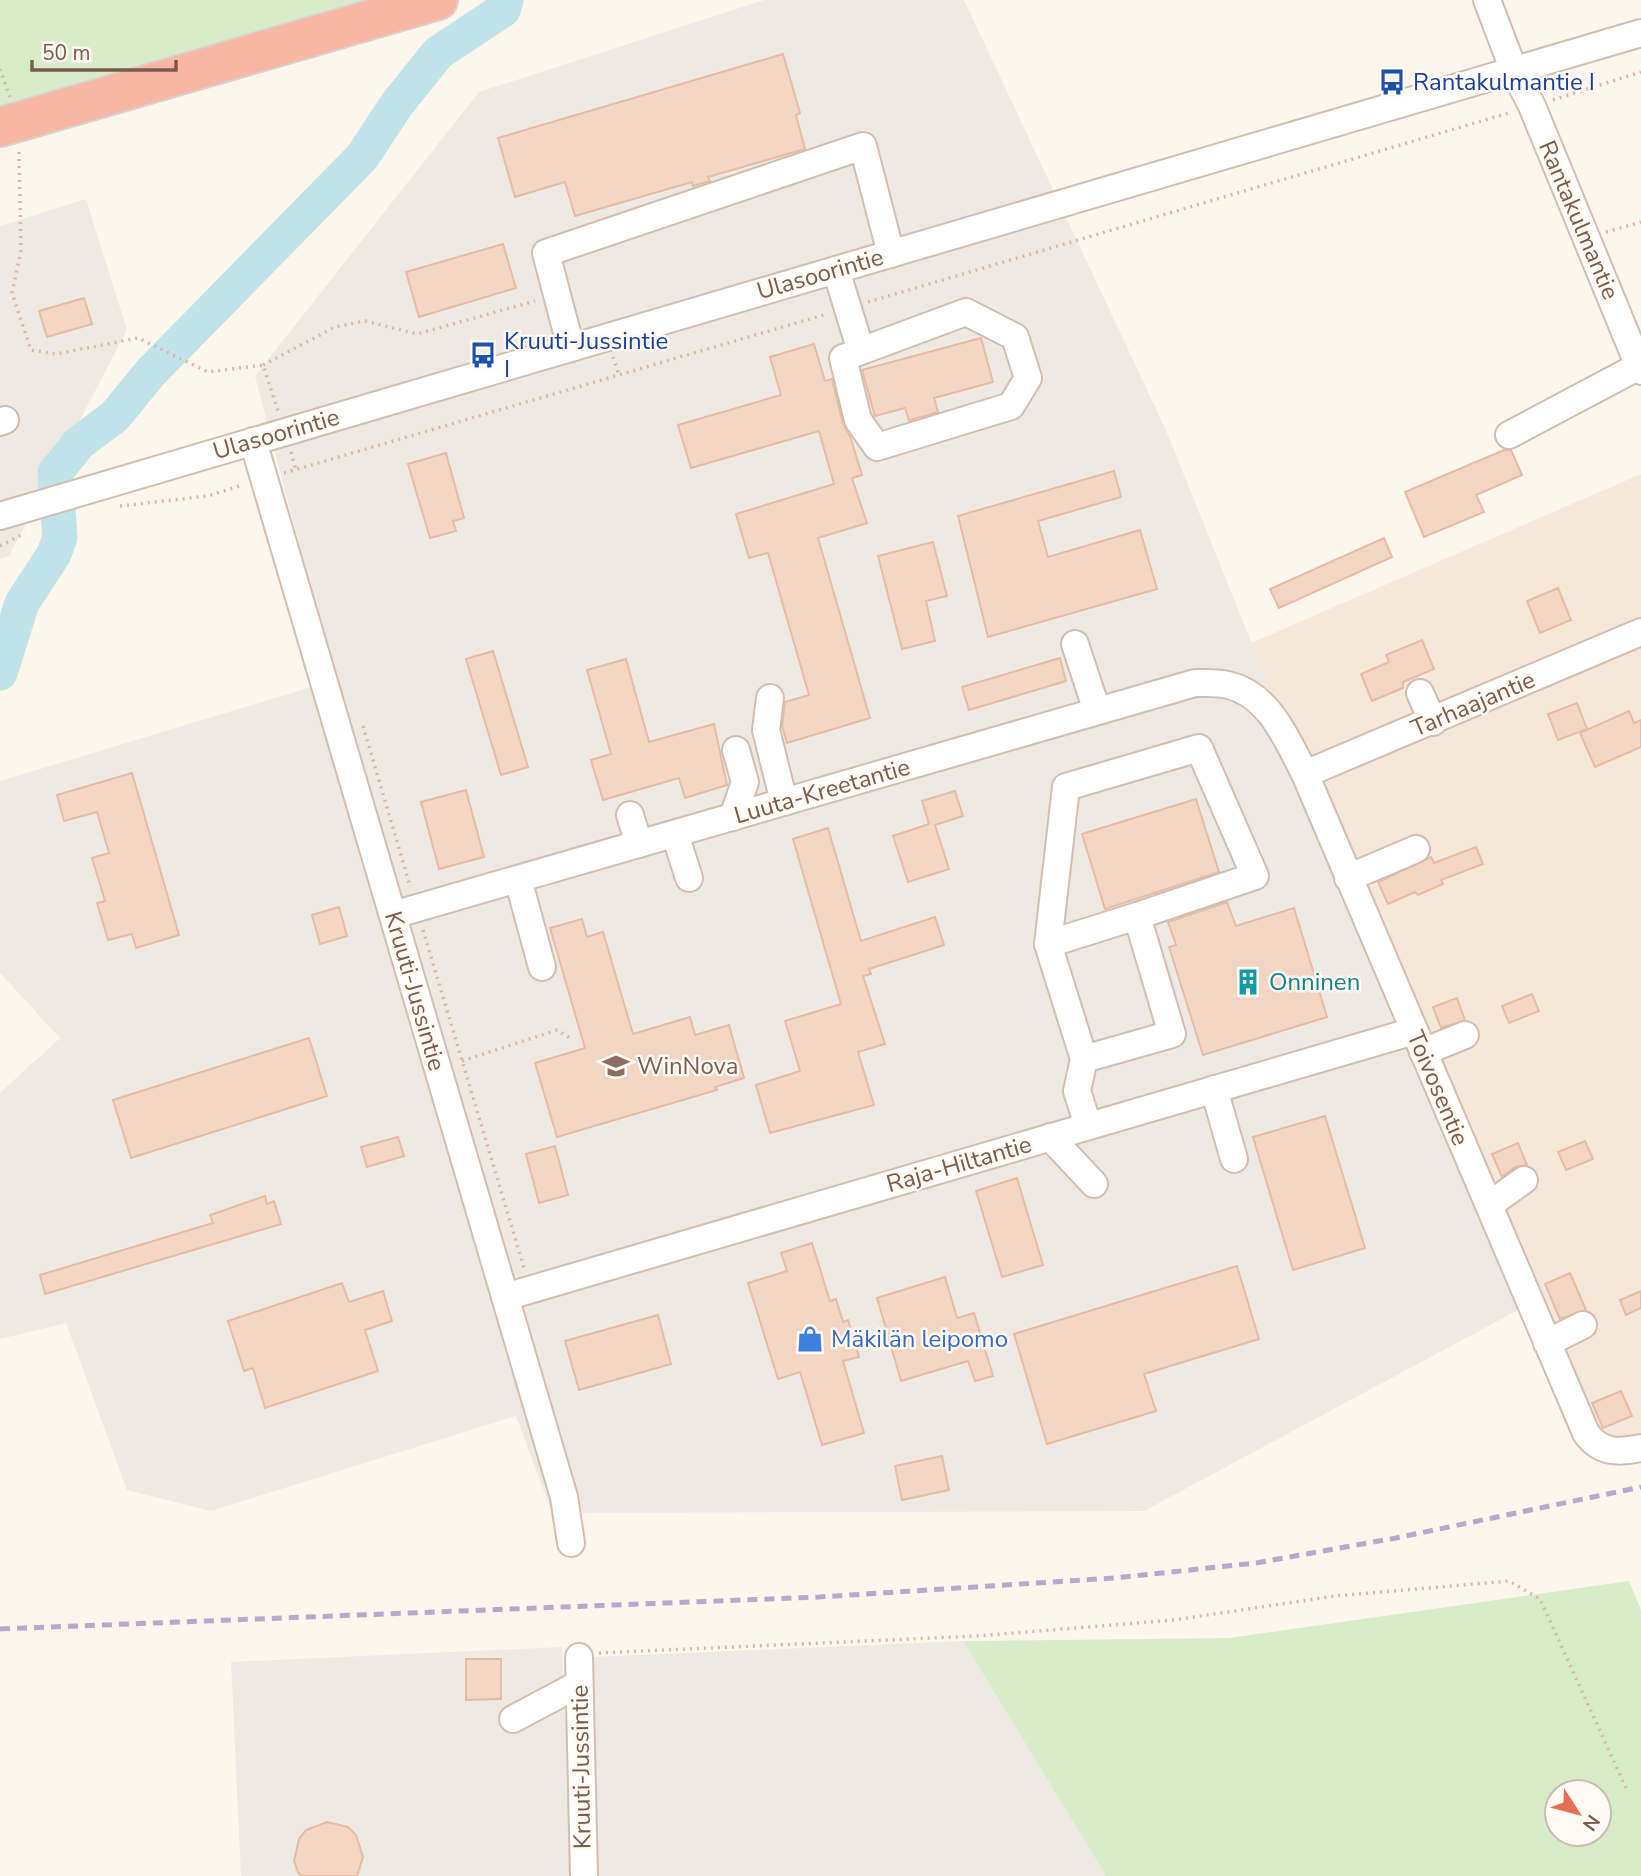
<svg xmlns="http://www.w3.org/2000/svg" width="1641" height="1876" viewBox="0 0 1641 1876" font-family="'Nunito Sans',sans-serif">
<rect width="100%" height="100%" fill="#fdf6ec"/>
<polygon fill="#f5e8da" points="1641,474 1641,1443 1588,1456 1520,1309 1251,643"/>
<g fill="#efe9e4">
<polygon points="764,0 964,0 1165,428 1520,1309 1144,1511 552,1513 516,1416 211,1511 127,1490 66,1323 0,1339 0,1093 60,1038 0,973 0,781 335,680 255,376 479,92"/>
<polygon points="86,199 127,330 9,556 0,559 0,226"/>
<polygon points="963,1641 1106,1876 597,1876 592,1657"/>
<polygon points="562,1647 574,1876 241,1876 231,1662"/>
</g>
<g fill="#d8ecc9" fill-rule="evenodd">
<polygon points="0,0 397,0 0,110"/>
<path d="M 1629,1581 L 1641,1610 L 1641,1876 L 1106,1876 L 963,1641 L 1229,1638 ZM 1557,1792 L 1599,1792 L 1599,1834 L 1557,1834 Z"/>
</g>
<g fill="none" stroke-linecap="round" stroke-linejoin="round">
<polyline stroke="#bfe3e8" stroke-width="35" points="0,673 22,603 54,554 60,537 55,473 79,443 115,416 151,372 362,157 397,104 438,53 503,10 506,0"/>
</g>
<g fill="#f3d5c3" stroke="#e6bba3" stroke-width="2">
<polygon points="783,54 800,113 796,115 805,149 708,177 710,181 706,182 693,186 692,182 575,216 565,182 515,197 498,138"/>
<polygon points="503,244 516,288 419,317 406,272"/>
<polygon points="84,298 92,324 47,337 39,311"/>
<polygon points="981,338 993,382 934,398 938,412 911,420 909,421 905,408 875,416 862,370"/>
<polygon points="814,344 825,381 832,379 843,424 850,436 862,475 852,478 867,523 818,538 870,718 787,743 782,726 785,702 809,695 768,553 749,558 736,514 834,484 819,431 691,468 678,425 781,395 770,357"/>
<polygon points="1504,450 1511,450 1522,475 1476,495 1484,512 1424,537 1405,492"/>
<polygon points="446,453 464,518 453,521 456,531 430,538 408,464"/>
<polygon points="1114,471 1121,497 1038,521 1048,557 1140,530 1157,589 988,637 958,516"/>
<polygon points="1384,538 1392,557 1279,608 1270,589"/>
<polygon points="933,542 947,596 926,601 935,641 902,649 878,556"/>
<polygon points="1558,588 1571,620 1540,633 1527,601"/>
<polygon points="1422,640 1434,669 1403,682 1403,688 1372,701 1361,674 1389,662 1386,655"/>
<polygon points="493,651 528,767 501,775 466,659"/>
<polygon points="1060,658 1066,681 969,710 962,687"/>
<polygon points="626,659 649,742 714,724 727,785 685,798 679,778 603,800 591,760 611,754 587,670"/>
<polygon points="1577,703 1587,729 1558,740 1548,714"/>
<polygon points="1629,711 1634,723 1641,720 1641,747 1595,767 1580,733"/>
<polygon points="132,773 179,935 136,948 132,934 108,940 97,903 105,901 92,858 109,853 97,812 64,821 57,795"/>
<polygon points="466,790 484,857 439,869 421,802"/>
<polygon points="955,791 963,816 935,825 949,869 908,882 893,836 929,824 922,801"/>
<polygon points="1196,799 1219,872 1105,909 1082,834"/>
<polygon points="828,828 861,941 935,917 944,945 869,969 871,974 863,976 885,1044 858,1052 874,1105 770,1133 756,1085 800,1071 785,1021 841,1004 793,839"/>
<polygon points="1476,847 1483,864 1441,880 1443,884 1418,895 1415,892 1388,904 1378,882 1431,857 1434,863"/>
<polygon points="1227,902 1236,926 1294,908 1327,1017 1203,1055 1169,947 1176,945 1168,922"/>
<polygon points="339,907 347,936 320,944 312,915"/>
<polygon points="582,919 587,937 603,932 633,1034 690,1017 695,1035 729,1025 744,1078 715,1087 717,1090 557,1137 535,1063 585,1048 550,928"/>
<polygon points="1532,994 1539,1011 1509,1023 1502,1006"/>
<polygon points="1457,998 1465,1020 1441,1028 1433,1007"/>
<polygon points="309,1038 327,1096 131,1158 113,1100"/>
<polygon points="1325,1116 1365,1248 1293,1270 1253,1137"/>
<polygon points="398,1137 404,1156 367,1167 361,1147"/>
<polygon points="1585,1141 1593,1159 1566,1170 1558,1152"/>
<polygon points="1518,1143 1527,1165 1515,1167 1502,1177 1492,1154"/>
<polygon points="555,1146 568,1195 539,1203 526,1154"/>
<polygon points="1017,1178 1043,1265 1002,1277 976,1191"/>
<polygon points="265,1196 267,1204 274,1201 281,1224 45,1294 40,1275 213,1223 210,1215"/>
<polygon points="812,1243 830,1301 836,1299 843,1322 848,1320 859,1357 843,1361 864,1433 822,1445 800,1372 778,1379 748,1283 787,1271 781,1253"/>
<polygon points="1237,1266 1259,1339 1144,1374 1156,1411 1047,1444 1014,1334"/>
<polygon points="1570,1273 1586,1310 1560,1319 1545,1284"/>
<polygon points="945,1277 957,1318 974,1313 993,1376 975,1381 968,1361 901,1381 877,1298"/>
<polygon points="342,1283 349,1302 383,1291 392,1321 365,1330 378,1371 265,1408 253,1368 244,1371 228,1321"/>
<polygon points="1641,1291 1641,1308 1626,1315 1620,1300"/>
<polygon points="658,1315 671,1364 579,1390 565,1341"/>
<polygon points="1621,1391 1632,1416 1603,1428 1592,1403"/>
<polygon points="942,1456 949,1490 902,1500 895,1466"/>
<polygon points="466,1659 501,1659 501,1699 466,1700"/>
<polygon points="327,1822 348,1827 356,1835 363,1857 357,1876 301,1876 298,1872 294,1861 299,1839 306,1830"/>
</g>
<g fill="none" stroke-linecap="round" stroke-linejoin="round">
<g stroke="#d1beb0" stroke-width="30">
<g id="minor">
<polyline points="1487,0 1514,71 1532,106 1641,371"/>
<polyline points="836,270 861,351 966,312 1015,337 1028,378 1011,406 877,447 858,420 843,358 861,351"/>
<polyline points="571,348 546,253 863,146 891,254"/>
<polyline points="0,422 5,420"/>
<polyline points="1509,435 1639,366"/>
<polyline points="253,441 564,1497 571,1543"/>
<polyline points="0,516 1641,33"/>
<polyline points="1075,644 1097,711"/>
<polyline points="1420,693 1433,722"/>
<polyline points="770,698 766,730 784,802"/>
<polyline points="1305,774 1641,632"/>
<polyline points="630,815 639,844"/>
<polyline points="733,817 745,782 736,750"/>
<polyline points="675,834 689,878"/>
<polyline points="1348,878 1416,849"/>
<polyline points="518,879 542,967"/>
<path d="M 393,915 L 1195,683 C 1205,683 1218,682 1228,685 C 1270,695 1287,740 1305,774 L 1586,1433 C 1600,1453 1618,1453 1641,1448"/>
<polyline points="1048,944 1066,787 1199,748 1255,876 1137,916"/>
<polyline points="1423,1052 1465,1035"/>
<polyline points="1084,1059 1048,944 1137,916 1172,1034 1084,1059 1077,1091 1088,1125"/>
<polyline points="1214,1089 1234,1159"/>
<polyline points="1050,1137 1094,1184"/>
<polyline points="1489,1205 1524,1180"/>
<polyline points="505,1297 1414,1031"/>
<polyline points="1547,1343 1583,1325"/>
<polyline points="579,1657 584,1876"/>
<polyline points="513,1719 579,1684"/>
</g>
</g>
<g stroke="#dad1cd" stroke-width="42">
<polyline id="highway" points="0,127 438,0"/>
</g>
<g stroke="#d9b8a5" stroke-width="3.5" stroke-dasharray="2 5" stroke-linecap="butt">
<polyline points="0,69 10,97"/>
<polyline points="1553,100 1641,72"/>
<polyline points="19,152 21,250 12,293 31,350 56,354 138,338 208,372 263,365 278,411"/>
<polyline points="1606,232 1641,222"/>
<polyline points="868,302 1512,112"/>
<polyline points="613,357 619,375"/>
<polyline points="263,365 335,327 365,321 417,334 535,301"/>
<polyline points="291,452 296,470"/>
<polyline points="284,473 827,314"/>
<polyline points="120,506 208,496 243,485"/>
<polyline points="0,546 25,533"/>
<polyline points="363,726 410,886"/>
<polyline points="423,930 524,1268"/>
<polyline points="462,1061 557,1030 573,1040"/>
<polyline points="599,1653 977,1636 1174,1620 1335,1596 1509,1581 1540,1599 1626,1788"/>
</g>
<use href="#minor" stroke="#fff" stroke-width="26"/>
<use href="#highway" stroke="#f7b7a3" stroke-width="38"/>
<polyline stroke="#b9a8c9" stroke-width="5" stroke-dasharray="10 7" stroke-linecap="butt" points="0,1629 819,1597 1114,1578 1256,1563 1396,1538 1641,1487"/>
</g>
<defs>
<g id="bus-bare" transform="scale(2.1)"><path d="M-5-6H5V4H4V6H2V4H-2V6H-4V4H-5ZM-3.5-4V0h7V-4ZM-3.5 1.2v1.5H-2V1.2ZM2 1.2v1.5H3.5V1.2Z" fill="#1a4fb4" stroke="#fffaf3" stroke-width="2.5" paint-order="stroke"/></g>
<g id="building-bare" transform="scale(2.1)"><path d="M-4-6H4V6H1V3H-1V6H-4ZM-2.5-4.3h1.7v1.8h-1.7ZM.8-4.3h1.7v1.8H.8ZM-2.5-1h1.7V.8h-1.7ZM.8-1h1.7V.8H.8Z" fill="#0f9aa8" stroke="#fffaf3" stroke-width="2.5" paint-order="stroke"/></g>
<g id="school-bare" transform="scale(2.1)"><path d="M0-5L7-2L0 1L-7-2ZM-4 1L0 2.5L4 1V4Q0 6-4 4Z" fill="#8d6e63" stroke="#fffaf3" stroke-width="2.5" paint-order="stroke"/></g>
<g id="shop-bare" transform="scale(2.1)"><path d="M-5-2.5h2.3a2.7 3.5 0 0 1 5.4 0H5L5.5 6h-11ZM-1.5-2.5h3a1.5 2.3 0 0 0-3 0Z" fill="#3f7fe0" stroke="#fffaf3" stroke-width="2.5" paint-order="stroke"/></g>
</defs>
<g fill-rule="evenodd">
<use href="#bus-bare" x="1392" y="82"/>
<use href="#bus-bare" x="483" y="355"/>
<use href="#building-bare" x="1248" y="982"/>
<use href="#school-bare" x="616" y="1066"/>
<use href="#shop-bare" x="810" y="1339"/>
</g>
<g text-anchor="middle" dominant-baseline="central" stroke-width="5" stroke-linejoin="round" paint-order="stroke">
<g font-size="24" fill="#164399" stroke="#fffaf3" text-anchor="start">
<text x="1413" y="82">Rantakulmantie I</text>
<text x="504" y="341">Kruuti-Jussintie<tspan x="504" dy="28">I</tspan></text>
</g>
<g font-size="24" fill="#7a5c4d" stroke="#fffaf3">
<text transform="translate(1579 220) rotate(67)">Rantakulmantie</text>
<text transform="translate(820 274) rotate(-16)">Ulasoorintie</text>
<text transform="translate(276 434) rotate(-16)">Ulasoorintie</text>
<text transform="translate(1473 704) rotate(-23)">Tarhaajantie</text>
<text transform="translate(822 791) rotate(-16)">Luuta-Kreetantie</text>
<text transform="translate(415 991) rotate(74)">Kruuti-Jussintie</text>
<text transform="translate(1438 1088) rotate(67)">Toivosentie</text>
<text transform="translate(959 1164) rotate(-16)">Raja-Hiltantie</text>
<text transform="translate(581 1767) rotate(-91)">Kruuti-Jussintie</text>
</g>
<g font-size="24" fill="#0d838f" stroke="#fffaf3" text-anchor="start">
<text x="1269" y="982">Onninen</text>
</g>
<g font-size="24" fill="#785e54" stroke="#fffaf3" text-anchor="start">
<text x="637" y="1066">WinNova</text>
</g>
<g font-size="24" fill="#366cbe" stroke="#fffaf3" text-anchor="start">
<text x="831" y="1339">Mäkilän leipomo</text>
</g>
</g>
<g transform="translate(1578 1813) rotate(126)"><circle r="33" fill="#fffaf3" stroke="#cabbb1" stroke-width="2"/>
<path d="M0-5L12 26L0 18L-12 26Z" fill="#e76f51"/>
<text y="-10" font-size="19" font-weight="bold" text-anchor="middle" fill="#7a5c4d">N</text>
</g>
<path d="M32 60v10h144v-10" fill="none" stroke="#7a5c4d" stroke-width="3.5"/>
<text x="42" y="60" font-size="21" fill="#7a5c4d" stroke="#fffaf3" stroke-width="5" paint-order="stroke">50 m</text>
</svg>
